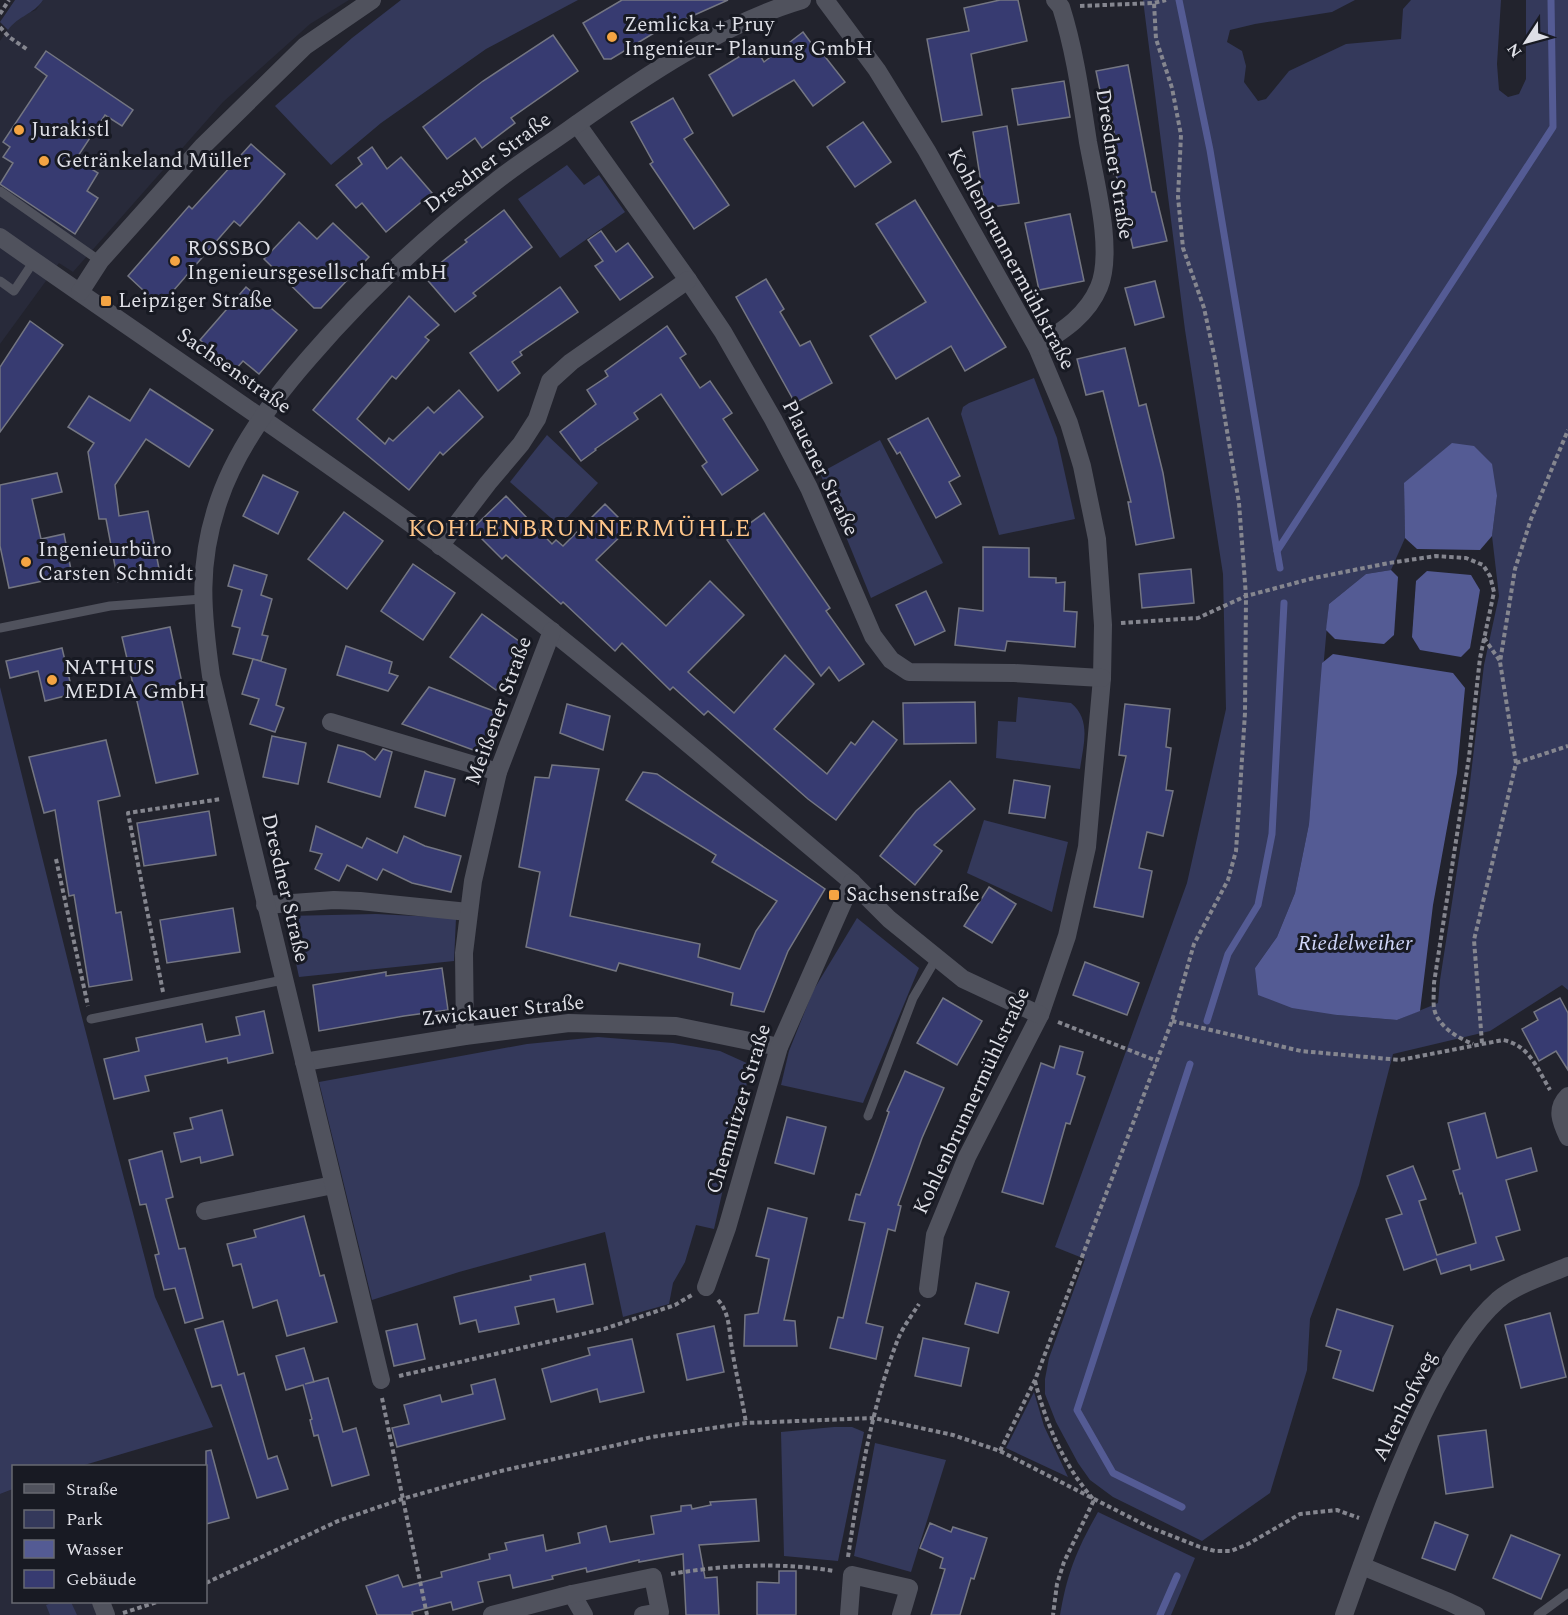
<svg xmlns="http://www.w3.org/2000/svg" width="1568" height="1615" viewBox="0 0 1568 1615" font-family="Spectral,serif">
<rect width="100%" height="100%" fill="#22232d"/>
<g fill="#282a3a">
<polygon points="43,0 349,0 310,24 223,102 73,272 59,263 0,344 0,41 15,19 36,10"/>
<polygon points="13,1489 14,1602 101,1602 106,1615 0,1615 0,1494"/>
</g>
<g fill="#34395b" fill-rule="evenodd">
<path d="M 15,0 L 43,0 C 33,15 19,15 8,30 L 0,22 Z"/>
<polygon points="401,0 578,0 486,49 381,123 331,165 275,106 352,38"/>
<path d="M 1143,0 L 1355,0 L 1332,12 L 1255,24 L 1230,30 L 1227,42 L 1242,51 L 1246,66 L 1244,82 L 1258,101 L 1266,99 L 1289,71 L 1346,44 L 1401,39 L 1403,9 L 1411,0 L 1501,0 L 1497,64 L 1499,90 L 1508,97 L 1519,94 L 1526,79 L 1526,0 L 1568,0 L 1568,990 L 1562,985 L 1490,1031 L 1393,1054 L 1359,1185 L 1310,1319 L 1307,1370 L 1270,1493 L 1202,1541 L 1113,1497 L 1090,1480 L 1078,1463 L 1056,1422 L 1045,1394 L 1045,1379 L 1049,1358 L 1085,1259 L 1055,1247 L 1187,883 L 1226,709 L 1223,574 L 1185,330 ZM 1404,483 L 1497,496 L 1492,536 L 1499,596 L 1484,665 L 1468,799 L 1440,980 L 1438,1003 L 1397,1020 L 1337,1015 L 1255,968 L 1277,937 L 1295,893 L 1309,824 L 1329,604 L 1366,574 L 1391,570 L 1405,538 Z"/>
<polygon points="567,165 584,185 599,175 625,212 560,258 518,199"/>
<polygon points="1034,378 1057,438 1075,519 999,535 961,414 963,407 969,403"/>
<polygon points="547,435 598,483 560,526 510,482"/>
<polygon points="880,440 943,563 871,598 820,473"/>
<polygon points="0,687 80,1010 155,1297 213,1427 81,1466 14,1466 13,1489 0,1494"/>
<path d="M 1018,697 L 1071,703 C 1092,720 1083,746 1080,769 L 996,758 L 998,721 L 1016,722 Z"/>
<polygon points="984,820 1068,842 1052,912 967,873"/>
<polygon points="376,914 456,918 454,961 299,977 286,916"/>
<polygon points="857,918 919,968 863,1103 781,1085 789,1051 813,991"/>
<polygon points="598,1037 673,1043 720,1051 751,1065 714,1229 696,1225 685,1262 673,1283 669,1304 623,1317 605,1232 459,1272 372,1300 319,1082 527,1044"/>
<polygon points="1034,1392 1044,1426 1068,1477 1006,1448"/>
<polygon points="834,1427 852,1427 864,1432 838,1561 784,1556 781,1432"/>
<polygon points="875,1443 946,1460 911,1572 854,1556"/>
<path d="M 1098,1512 L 1195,1558 L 1171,1615 L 1060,1615 C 1067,1573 1077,1549 1098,1512 Z"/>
<polygon points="54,1602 71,1602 77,1615 50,1615 46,1605"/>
</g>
<g fill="#545b94">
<polygon points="1452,443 1474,446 1492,464 1497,496 1492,536 1480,550 1417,549 1405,538 1404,483"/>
<polygon points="1391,570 1398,577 1394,635 1384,644 1335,639 1326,630 1329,604 1366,574"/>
<polygon points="1427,571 1471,575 1480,590 1470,648 1461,657 1420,650 1412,637 1416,581"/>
<polygon points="1333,654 1453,673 1465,688 1457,773 1433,905 1420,1011 1397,1020 1337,1015 1292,1008 1258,995 1255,968 1277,937 1295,893 1309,824 1322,663"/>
</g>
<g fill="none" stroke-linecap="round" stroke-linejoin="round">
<g stroke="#545b94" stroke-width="7">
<polyline points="1179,0 1210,150 1277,551"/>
<polyline points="1280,568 1277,551 1553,127 1551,0"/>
<polyline points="1207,1021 1228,954 1258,905 1272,834 1284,603"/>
<polyline points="1182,1507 1113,1473 1077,1410 1190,1064"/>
<polyline points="1160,1615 1177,1576"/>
</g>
</g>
<g fill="#373b71" stroke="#747682" stroke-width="1.5">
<polygon points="622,0 728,0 654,33 611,59 604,59 583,23"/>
<polygon points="1000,0 1018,0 1027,41 971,54 982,115 942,122 927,39 969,31 964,8"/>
<polygon points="803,32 817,51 819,49 845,82 813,106 794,80 733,116 709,75 755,47 764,62"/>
<polygon points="553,35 578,71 511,118 515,123 482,148 475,138 447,159 423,127 483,81"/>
<polygon points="46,51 133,110 122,126 105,115 76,159 98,173 87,191 98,198 75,234 0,184 13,163 3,157 10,147 3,142 47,76 35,67"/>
<polygon points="1128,65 1152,192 1155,192 1167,241 1133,248 1116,174 1114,174 1108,139 1115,138 1109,104 1103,105 1096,71"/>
<polygon points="1064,81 1070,117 1018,125 1012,89"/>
<polygon points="673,98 693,133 684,139 729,205 694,229 650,164 653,162 631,122"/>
<polygon points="863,122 891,162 855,187 827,147"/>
<polygon points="1007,126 1019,203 985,208 973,132"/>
<polygon points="251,144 285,174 240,226 234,221 160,306 128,276 189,206 192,209"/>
<polygon points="372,147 387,169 401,157 432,193 386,232 362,203 356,208 336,185 362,164 358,158"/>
<polygon points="915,200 1006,347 965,371 951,346 896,379 870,336 926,302 876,224"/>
<polygon points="504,210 532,247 473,293 476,296 455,312 424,276 467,242 465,240"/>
<polygon points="1070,214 1084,281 1039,290 1025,223"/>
<polygon points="299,222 317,239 333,223 369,257 321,308 314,308 264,259"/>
<polygon points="601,231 616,252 628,243 653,277 620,300 595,266 603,261 588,240"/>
<polygon points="766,279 784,309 780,312 800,346 810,341 832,383 795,403 736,297"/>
<polygon points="1155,281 1164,317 1135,325 1125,288"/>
<polygon points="246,287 297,330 259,374 243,361 235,370 200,340"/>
<polygon points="560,287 578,312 520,352 522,355 512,362 520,373 498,391 470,353"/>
<polygon points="409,296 439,325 425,337 429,340 396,379 392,376 357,419 385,444 389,438 393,441 428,407 434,413 459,390 483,417 443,455 440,452 409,490 313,410"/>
<polygon points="30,321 63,345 0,432 0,367"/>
<polygon points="667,326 686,354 680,358 700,388 710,381 732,413 723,419 758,470 722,495 702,466 707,462 661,394 634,413 638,419 595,449 596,450 581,461 560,432 596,404 587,390 608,376 605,371"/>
<polygon points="1125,348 1139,406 1146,404 1163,473 1174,538 1136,545 1128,502 1131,502 1103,391 1086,395 1077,359"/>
<polygon points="150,389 213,430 189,467 146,439 115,485 119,516 148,511 160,574 118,582 106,519 99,519 88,452 94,443 68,427 89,396 130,421"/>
<polygon points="928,418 960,476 949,482 961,504 936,518 900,452 897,454 888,439"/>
<polygon points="57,473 62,492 32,499 41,539 64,534 72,575 9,588 0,546 0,485"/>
<polygon points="263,475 298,492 278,534 243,516"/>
<polygon points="506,496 552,544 556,540 563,546 605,504 629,528 596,560 666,626 710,581 744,615 688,672 734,713 785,655 814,684 774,729 827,774 851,742 855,745 873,721 897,740 836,820 808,799 708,711 704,715 673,687 670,690 622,643 615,651 563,602 561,604 506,555 502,559 472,529"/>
<polygon points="344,512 383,541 347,589 308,559"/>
<polygon points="764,513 830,608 826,611 864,664 839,681 829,667 821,676 727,540"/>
<polygon points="983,547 1029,548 1029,577 1056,578 1056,583 1065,582 1064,611 1077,612 1075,647 1007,641 1005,651 955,645 959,608 983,611"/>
<polygon points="413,564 455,593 423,640 381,611"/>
<polygon points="234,565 267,575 261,595 272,599 262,635 268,636 261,661 233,654 240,628 232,626 242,590 228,586"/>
<polygon points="1191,569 1194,603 1142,608 1139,574"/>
<polygon points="926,591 945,631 915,645 896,605"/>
<polygon points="482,614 527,647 496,690 450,657"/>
<polygon points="170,627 182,683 178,683 198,774 156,783 122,637"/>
<polygon points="346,646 392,662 389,673 398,676 388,691 337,675"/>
<polygon points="62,648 73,694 45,701 38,671 10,678 6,661"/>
<polygon points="253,659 286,669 276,705 284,708 275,732 250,724 259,699 242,694"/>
<polygon points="429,687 502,714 487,755 402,724"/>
<polygon points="975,702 976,743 904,744 903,703"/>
<polygon points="567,704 610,716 603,750 560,733"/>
<polygon points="1125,704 1170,709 1166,747 1171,748 1166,790 1173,791 1163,836 1147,832 1139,868 1152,871 1143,917 1094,907 1126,756 1119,755"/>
<polygon points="272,736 306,743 298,784 263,777"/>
<polygon points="106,740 120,796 98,801 116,913 121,912 132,980 89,987 74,895 69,896 55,810 44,813 29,757"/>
<polygon points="338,745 364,752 375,760 383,749 392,752 380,797 328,782"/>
<polygon points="552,765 599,769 570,916 700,944 698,957 740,969 756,931 777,901 712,862 716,855 626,800 643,772 657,774 825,889 788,951 764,1012 731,1005 733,993 619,963 616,971 526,947 540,872 519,867 535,777 549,778"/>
<polygon points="425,771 455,779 445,816 415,807"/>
<polygon points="1014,780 1050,786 1045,818 1009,813"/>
<polygon points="950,781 975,809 934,845 942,851 915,885 880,856 916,811"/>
<polygon points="209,811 216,855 144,866 137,823"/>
<polygon points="316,826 362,848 367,838 397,853 404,836 425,846 461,856 451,892 412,883 383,869 377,880 347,865 339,881 315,869 322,854 310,851"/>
<polygon points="989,887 1016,904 992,943 964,926"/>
<polygon points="233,908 240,952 167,963 160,920"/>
<polygon points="1085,962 1139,983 1127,1015 1073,995"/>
<polygon points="442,968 448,1010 404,1016 319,1031 313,985 386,972 386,976"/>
<polygon points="943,998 982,1021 957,1065 917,1043"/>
<polygon points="1560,998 1568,1013 1568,1070 1556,1051 1539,1061 1522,1029 1538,1020 1534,1012"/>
<polygon points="264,1011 273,1053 228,1063 227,1058 145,1076 149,1091 114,1099 104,1059 139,1051 136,1038 202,1024 206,1042 240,1035 236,1017"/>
<polygon points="1060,1046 1083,1052 1077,1074 1085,1077 1070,1124 1066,1123 1043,1204 1002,1192 1041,1063 1054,1068"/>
<polygon points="905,1071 944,1088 922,1138 898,1205 901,1206 895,1231 888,1229 866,1323 883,1327 876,1359 830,1348 838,1317 843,1318 865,1223 849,1220 856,1194 860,1195 889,1112 887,1111"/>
<polygon points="222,1110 233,1155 201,1163 200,1157 181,1162 174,1133 193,1129 190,1118"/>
<polygon points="1485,1113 1497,1158 1531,1148 1537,1171 1506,1180 1520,1230 1496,1237 1504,1260 1471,1270 1470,1265 1441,1274 1436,1259 1404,1270 1386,1219 1402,1214 1387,1176 1413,1166 1426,1199 1419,1201 1437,1255 1476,1243 1462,1193 1460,1194 1453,1171 1460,1169 1448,1123"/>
<polygon points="787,1117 826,1127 814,1174 775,1163"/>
<polygon points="162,1151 173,1197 166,1199 179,1249 185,1248 203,1318 185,1323 175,1288 164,1290 155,1255 159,1254 146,1204 140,1205 129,1160"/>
<polygon points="768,1208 807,1218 784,1320 795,1321 797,1346 744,1346 745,1315 758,1313 769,1259 756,1256"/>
<polygon points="304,1216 320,1276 324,1275 337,1322 287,1336 277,1300 253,1308 241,1264 233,1266 227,1244 256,1237 254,1230"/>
<polygon points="585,1264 593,1304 557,1312 554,1299 515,1307 519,1324 479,1332 476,1320 460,1324 454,1297 531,1280 530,1276"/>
<polygon points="976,1283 1009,1292 998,1333 965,1324"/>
<polygon points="1337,1309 1393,1326 1373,1391 1333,1378 1341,1351 1326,1346"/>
<polygon points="1550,1313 1566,1377 1521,1388 1505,1325"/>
<polygon points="223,1321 238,1375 244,1373 268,1459 277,1456 288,1489 257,1498 221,1385 212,1387 195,1329"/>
<polygon points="417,1324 425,1359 394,1366 386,1331"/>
<polygon points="714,1326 724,1372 687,1380 677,1334"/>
<polygon points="923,1338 969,1348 961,1386 915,1376"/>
<polygon points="632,1339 644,1392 600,1402 597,1389 551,1402 542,1369 590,1355 588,1348"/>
<polygon points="304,1348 314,1382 305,1384 328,1378 343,1432 356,1428 369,1475 332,1486 318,1435 314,1436 310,1420 312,1419 303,1385 286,1390 276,1356"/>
<polygon points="495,1379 505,1419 397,1447 392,1428 409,1424 404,1405 440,1395 442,1402 473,1394 471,1385"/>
<polygon points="1486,1430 1493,1487 1446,1494 1438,1436"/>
<polygon points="211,1450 229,1518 206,1524 206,1451"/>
<polygon points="756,1499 759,1541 699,1545 705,1578 717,1577 719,1615 686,1615 683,1554 639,1562 639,1560 587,1572 586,1568 552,1576 553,1579 513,1588 510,1575 478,1582 483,1602 453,1610 451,1602 412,1612 413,1615 377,1615 366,1586 398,1575 403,1587 442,1577 441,1572 490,1559 489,1554 507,1550 505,1543 543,1535 546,1551 580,1543 578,1533 606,1526 610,1542 654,1534 651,1516 681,1511 681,1506 691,1505 692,1509 711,1505 710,1502"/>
<polygon points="1435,1522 1468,1535 1455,1570 1422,1558"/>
<polygon points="930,1523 951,1532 953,1527 987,1538 974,1579 971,1578 960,1615 931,1615 945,1569 940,1568 943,1558 920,1548"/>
<polygon points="1511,1535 1560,1555 1541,1599 1493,1578"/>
<polygon points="779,1571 796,1571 796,1615 757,1615 757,1582 779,1583"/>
</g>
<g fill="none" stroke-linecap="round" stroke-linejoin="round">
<g stroke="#85868f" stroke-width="4" stroke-dasharray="4.5 3" stroke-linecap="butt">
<polyline points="1080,6 1154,3 1166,0"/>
<polyline points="0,14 9,0"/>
<polyline points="0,27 9,37 28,50"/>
<path d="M 1121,623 L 1198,618 L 1246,596 L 1314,578 L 1389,563 L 1436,556 L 1466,558 L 1483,565 L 1490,576 L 1494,592 L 1480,658 L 1469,757 L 1434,983 C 1434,991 1433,1000 1434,1008 C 1437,1026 1458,1038 1473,1044"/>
<polyline points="1484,638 1500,661"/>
<polyline points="1516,763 1568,746"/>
<polyline points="56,859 88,1006"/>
<polyline points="163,992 128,813 221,799"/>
<path d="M 1172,1021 L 1301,1051 L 1400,1060 L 1503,1040 C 1529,1045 1537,1068 1550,1090"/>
<polyline points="1058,1022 1157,1061"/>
<polyline points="1482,1043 1474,940 1516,763 1500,662 1515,569 1531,519 1568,430"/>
<path d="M 718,1300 C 730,1313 729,1332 732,1349 C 736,1374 742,1398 746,1423"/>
<polyline points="399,1376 604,1329 675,1305 692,1295"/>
<path d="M 1035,1381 C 1046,1424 1064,1466 1094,1500 L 1064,1562 L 1057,1584 L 1053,1615"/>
<polyline points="382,1398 427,1615"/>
<polyline points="1000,1451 1035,1380 1172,1021 1194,944 1228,880 1236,851 1245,713 1246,596 1239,503 1215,359 1204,308 1183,248 1178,197 1181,135 1172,88 1156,39 1154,3"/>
<path d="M 848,1557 C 859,1484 871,1408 898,1339 C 903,1327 912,1315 919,1304"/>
<path d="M 671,1574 C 723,1565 782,1562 834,1571"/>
<polyline points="206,1583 338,1521 402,1499 501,1471 652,1437 746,1423 874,1418 953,1435 1000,1451 1149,1527 1200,1547 1215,1551 1231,1551 1248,1544 1300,1514 1337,1510 1359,1518"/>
<polyline points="123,1613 157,1602"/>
</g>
<g stroke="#50525d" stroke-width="9">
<polyline points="0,191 100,261"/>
<polyline points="0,281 14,291 34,261"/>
<polyline points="0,628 110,606 202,599"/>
<polyline points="91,1019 283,980"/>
<polyline points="868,1116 913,998 937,957"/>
<polyline points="1538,1615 1568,1593"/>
</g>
<g stroke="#50525d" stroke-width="18">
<polyline points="825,0 877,70 927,151 1037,347 1069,423 1082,466 1097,539 1103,625 1102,678 1087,847 1067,936 1040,1015 967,1157 935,1235 928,1289"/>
<polyline points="577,124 688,280 723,332 773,419 809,488 873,636 891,660 909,672 1014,673 1102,678"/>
<path d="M 0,237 C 146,340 296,439 440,545 C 583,651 716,768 852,882 L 889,919 L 963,979 L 1040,1015"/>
<polyline points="80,292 100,261 202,147 305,46 372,0"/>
<path d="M 1037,347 C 1062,331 1087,316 1099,287 C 1114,251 1095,181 1088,142 C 1081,97 1075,51 1061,7 L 1055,0"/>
<polyline points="440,546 488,483 521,444 537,419 550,381 571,362 688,280"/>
<polyline points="331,722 498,772"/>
<polyline points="265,905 334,900 360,901 468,912"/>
<polyline points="465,1036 464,953 473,881 498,772 552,631"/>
<polyline points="304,1062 465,1036 569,1023 676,1026 779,1047"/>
<path d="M 1568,1096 C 1555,1109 1561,1122 1568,1137"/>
<polyline points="205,1211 333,1185"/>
<polyline points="706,1287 727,1228 779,1047 852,882"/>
<path d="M 381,1380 L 211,676 C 202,612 197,563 219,500 C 237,447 273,399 309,358 C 365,293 427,235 495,182 C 520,162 548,145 574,126 C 642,78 721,24 802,0"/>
<polyline points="1362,1566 1449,1602 1476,1615"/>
<polyline points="572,1594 584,1615"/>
<polyline points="101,1602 106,1615"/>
<polyline points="492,1615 572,1594 653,1577 660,1612 643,1615"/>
<polyline points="849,1615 852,1575 909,1588 901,1615"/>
<path d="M 1344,1615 C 1371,1539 1398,1462 1435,1390 C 1452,1358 1471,1324 1498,1300 C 1517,1284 1545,1276 1568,1266"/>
</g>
</g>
<g fill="#f4a443" stroke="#181a23" stroke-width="2">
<circle cx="612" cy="37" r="6"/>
<circle cx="19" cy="130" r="6"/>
<circle cx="44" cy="161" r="6"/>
<circle cx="175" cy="261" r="6"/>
<rect x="100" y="295" width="12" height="12" rx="3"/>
<circle cx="26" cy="562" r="6"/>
<circle cx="52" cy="680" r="6"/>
<rect x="828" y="889" width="12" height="12" rx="3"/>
</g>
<g text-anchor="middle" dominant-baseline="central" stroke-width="6" stroke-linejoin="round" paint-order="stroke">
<g font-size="21" fill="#dedfe6" stroke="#181a23" text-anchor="start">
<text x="624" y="25">Zemlicka + Pruy<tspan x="624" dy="24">Ingenieur- Planung GmbH</tspan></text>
<text x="31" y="130">Jurakistl</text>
<text x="56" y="161">Getränkeland Müller</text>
<text x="187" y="249">ROSSBO<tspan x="187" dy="24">Ingenieursgesellschaft mbH</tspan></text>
<text x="118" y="301">Leipziger Straße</text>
<text x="38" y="550">Ingenieurbüro<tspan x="38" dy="24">Carsten Schmidt</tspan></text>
<text x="64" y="668">NATHUS<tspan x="64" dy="24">MEDIA GmbH</tspan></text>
<text x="846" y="895">Sachsenstraße</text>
</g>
<g font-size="21" fill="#dedfe6" stroke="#181a23">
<text transform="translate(488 163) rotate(-37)">Dresdner Straße</text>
<text transform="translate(1114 164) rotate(81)">Dresdner Straße</text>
<text transform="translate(1011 259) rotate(62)">Kohlenbrunnermühlstraße</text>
<text transform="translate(234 371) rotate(35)">Sachsenstraße</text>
<text transform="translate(820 468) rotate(64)">Plauener Straße</text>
<text transform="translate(499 711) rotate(-70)">Meißener Straße</text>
<text transform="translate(285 888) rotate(77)">Dresdner Straße</text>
<text transform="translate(503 1011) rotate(-6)">Zwickauer Straße</text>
<text transform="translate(972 1101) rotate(-65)">Kohlenbrunnermühlstraße</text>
<text transform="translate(739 1109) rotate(-73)">Chemnitzer Straße</text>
<text transform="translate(1405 1406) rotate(-64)">Altenhofweg</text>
</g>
<g font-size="22" font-style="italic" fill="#d0d6f9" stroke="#181a23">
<text x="1355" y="943">Riedelweiher</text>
</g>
<g font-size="24" letter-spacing="1.5" fill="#ffc68a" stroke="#181a23">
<text x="580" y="529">KOHLENBRUNNERMÜHLE</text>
</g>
</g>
<rect x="12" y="1465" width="195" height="138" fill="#181a23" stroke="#676971" stroke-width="1.5"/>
<rect x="24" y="1484" width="30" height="9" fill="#50525d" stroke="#676971" stroke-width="1.5"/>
<text x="66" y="1495" font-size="18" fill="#dedfe6">Straße</text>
<rect x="24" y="1510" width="30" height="18" fill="#34395b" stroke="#676971" stroke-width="1.5"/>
<text x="66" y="1525" font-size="18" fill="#dedfe6">Park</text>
<rect x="24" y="1540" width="30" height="18" fill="#545b94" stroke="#676971" stroke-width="1.5"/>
<text x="66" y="1555" font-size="18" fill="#dedfe6">Wasser</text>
<rect x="24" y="1570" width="30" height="18" fill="#373b71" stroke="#676971" stroke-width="1.5"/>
<text x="66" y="1585" font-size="18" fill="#dedfe6">Gebäude</text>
<g transform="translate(1526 42) rotate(234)" stroke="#181a23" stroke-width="4.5" paint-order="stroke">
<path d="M0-4.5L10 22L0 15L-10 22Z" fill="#dedfe6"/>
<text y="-9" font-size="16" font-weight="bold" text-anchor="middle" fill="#dedfe6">N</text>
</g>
</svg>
